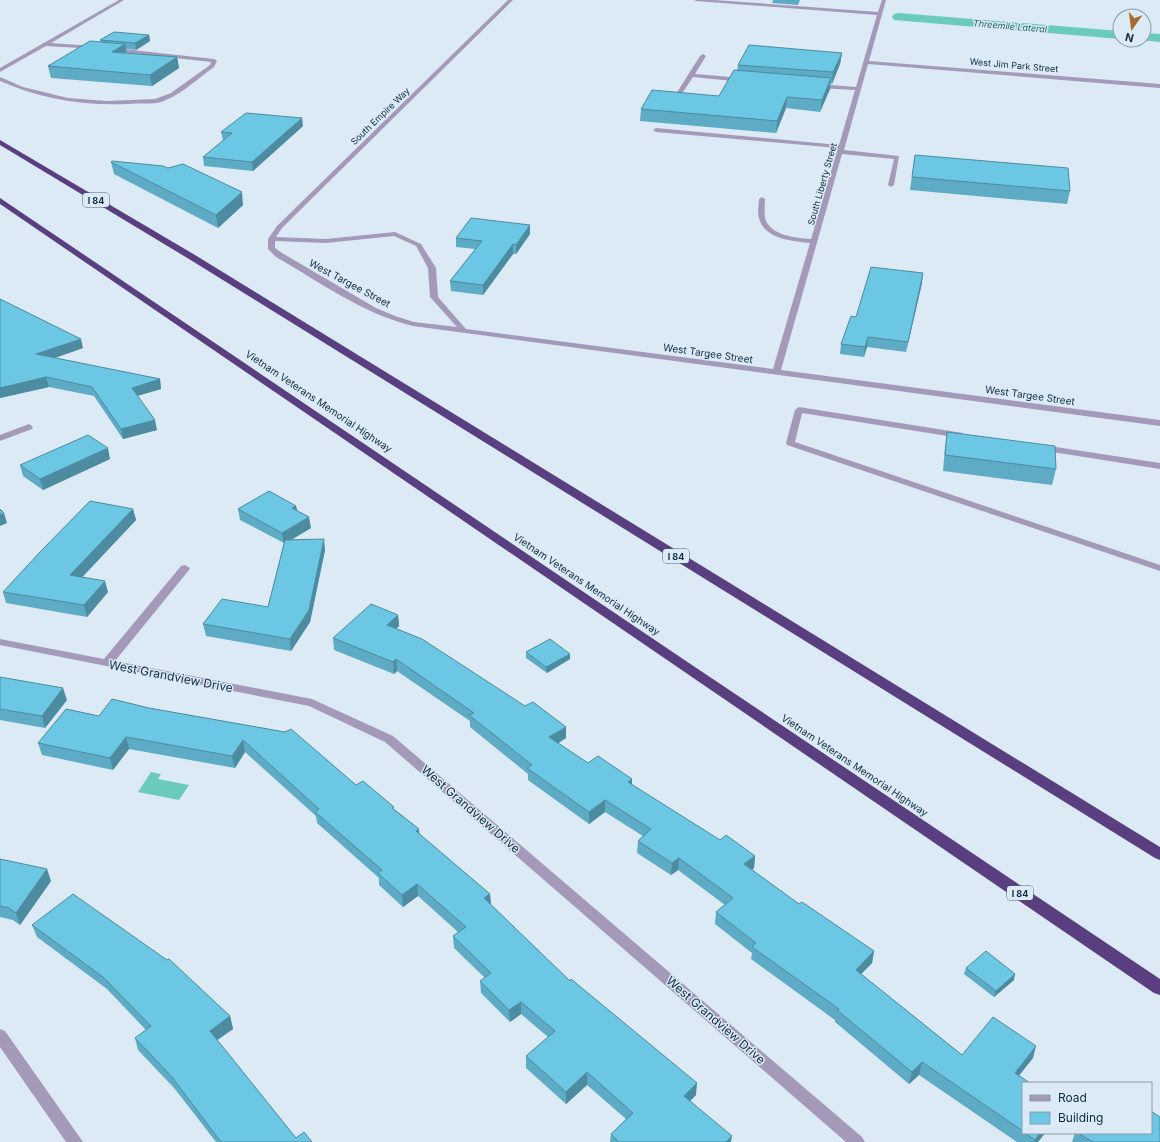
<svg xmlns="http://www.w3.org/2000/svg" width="1160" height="1142" viewBox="0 0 1160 1142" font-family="Inter,sans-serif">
<rect width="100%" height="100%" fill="#dceaf5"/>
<polygon fill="#6acbba" points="151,772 161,774 158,779 189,785 179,800 138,792"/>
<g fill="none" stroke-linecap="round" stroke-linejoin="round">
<g fill="#6acbba" fill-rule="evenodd">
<polygon points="899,13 1120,31 1120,39 894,20 892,17 894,14"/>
<polygon points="1144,33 1160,34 1160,42 1139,40 1144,40"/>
</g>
<g fill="#a499b9" fill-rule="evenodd">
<polygon points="119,0 124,0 51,43 94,46 97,48 96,49 46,46 0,72 0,68"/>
<path d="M 508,0 L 513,0 L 282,228 L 276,237 L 326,239 L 395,232 L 421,244 L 436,268 L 438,297 L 466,329 L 773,369 L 810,243 C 793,241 764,239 759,218 C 757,212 759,205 759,199 L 762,197 L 765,199 C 765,205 764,212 765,218 C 770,236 797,238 811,239 L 838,148 L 656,132 L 653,130 L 656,128 L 839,145 L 855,90 L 817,88 L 814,86 L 817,84 L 856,87 L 877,15 L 696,1 L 694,0 L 715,0 L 878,12 L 882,0 L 886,0 L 869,61 L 1160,84 L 1160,88 L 868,64 L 844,150 L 899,156 L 894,185 L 891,187 L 888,185 L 894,159 L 842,154 L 781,370 L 1160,420 L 1160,426 L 413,326 C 363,314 320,282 276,257 L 268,249 L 268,239 L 277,226 ZM 394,236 L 416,246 L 428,268 L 430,297 L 457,327 L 414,322 L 395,316 L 376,308 L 282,253 L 275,248 L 275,241 L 326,243 Z"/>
<path d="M 114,48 L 214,59 L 217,61 L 214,67 C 197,79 178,98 157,103 C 148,104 138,103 129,104 C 84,106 41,99 0,81 L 0,77 L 23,87 L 68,98 L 107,101 L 155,99 L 171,93 L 210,65 L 211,62 L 112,51 L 112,49 Z"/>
<polygon points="703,54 706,56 695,74 743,78 746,80 743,82 693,77 681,95 677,95 676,94 700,56"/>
<polygon points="799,407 963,433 964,435 963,437 960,438 802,413 795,442 1160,565 1160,571 787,445 786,443 795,410"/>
<polygon points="29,424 33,427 32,429 0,441 0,435"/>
<polygon points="1043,445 1160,463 1160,469 1040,450 1039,448"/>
<polygon points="185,565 190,568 189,570 115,661 312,699 393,736 862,1137 865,1142 846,1142 385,742 309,706 0,645 0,639 104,659 181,566"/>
<polygon points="0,1029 5,1031 83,1142 66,1142 0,1047"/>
</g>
<g fill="#593f7f" fill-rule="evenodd">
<polygon points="0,140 195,255 1160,847 1160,860 1155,858 189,259 0,145"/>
<polygon points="0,198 683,659 1160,979 1160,995 1154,993 0,204"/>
</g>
</g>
<g fill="#5dabc4">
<polygon points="773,0 800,0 798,5 772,3"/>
<polygon points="149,35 150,41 136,50 125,49 126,53 177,57 179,68 152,86 51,78 48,66 101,42 100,40"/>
<polygon points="842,53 840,64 832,84 830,83 830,89 820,112 786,108 776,133 640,121 641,109 719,96 737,71 738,65"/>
<polygon points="303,126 253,171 204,166 203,157 223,141 223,140 221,132"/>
<polygon points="915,155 1070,191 1067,204 910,190"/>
<polygon points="111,162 243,205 218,228 114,174"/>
<polygon points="530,225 530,234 516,254 513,254 483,295 451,291 450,281 475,249 456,247 456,238"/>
<polygon points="922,283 906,352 867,347 864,357 840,354 841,344 856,317"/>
<polygon points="0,299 83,348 54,358 160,379 161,389 137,396 157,430 123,439 94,396 49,387 0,398"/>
<polygon points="947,432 1056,469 1052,485 943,471 945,448"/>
<polygon points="110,459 43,490 23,476 20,465"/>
<polygon points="296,506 297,510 311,528 291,540 325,550 310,622 291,651 206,636 203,624 268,607 284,543 240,520 238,509"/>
<polygon points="133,509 136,520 82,577 108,592 87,617 6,603 3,592"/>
<polygon points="398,615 399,626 396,629 566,738 558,743 588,763 632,779 632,785 720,840 755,856 754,868 752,870 799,904 874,951 872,963 861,974 962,1055 1033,1058 1019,1076 1023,1083 1023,1133 1045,1133 1038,1142 1017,1142 919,1075 909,1084 835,1022 835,1020 751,959 752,953 715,924 716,912 725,905 678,870 671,875 637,853 638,841 643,836 605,812 589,824 528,780 528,774 470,727 470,721 397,671 394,674 334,650 333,638"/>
<polygon points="526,652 570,659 547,673 526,658"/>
<polygon points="0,677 67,700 45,728 0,720"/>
<polygon points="149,708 285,732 356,785 394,809 419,829 419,834 490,894 491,905 570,981 696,1095 690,1101 731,1142 610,1142 611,1134 626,1119 587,1085 566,1104 526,1068 526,1056 548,1037 521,1014 510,1022 481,993 480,981 485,978 454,948 453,936 458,932 418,896 403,907 379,885 379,878 317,823 316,816 245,752 235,768 129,749 113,770 42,755 38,743 99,716"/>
<polygon points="0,859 51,881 20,925 13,920 0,917"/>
<polygon points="32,925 230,1016 233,1029 217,1040 296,1138 312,1142 216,1142 175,1089 138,1050 135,1038 146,1030 107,989 37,937"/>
<polygon points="966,968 1014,980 994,997 964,974"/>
<polygon points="1075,1133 1151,1133 1160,1142 1072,1142"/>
</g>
<g fill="#4c8ba0">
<polygon points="149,35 150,41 136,50 135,43"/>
<polygon points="125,44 127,55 112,52"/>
<polygon points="842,53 840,64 832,84 833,72"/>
<polygon points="177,57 179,68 152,86 150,75"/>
<polygon points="831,78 830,89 820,112 822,100"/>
<polygon points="787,97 786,108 776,133 777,121"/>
<polygon points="302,118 303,126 253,171 252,162"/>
<polygon points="242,192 243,205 218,228 216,215"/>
<polygon points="530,225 530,234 516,254 516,245"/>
<polygon points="513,244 513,254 483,295 483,285"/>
<polygon points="923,273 922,283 906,352 908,342"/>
<polygon points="868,337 867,347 864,357 865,347"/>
<polygon points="81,339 83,348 38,364 36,354"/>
<polygon points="46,377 49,387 0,398 0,388"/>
<polygon points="160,379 161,389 133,397 132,388"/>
<polygon points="155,420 157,430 123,439 121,429"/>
<polygon points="108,448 110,459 43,490 40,479"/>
<polygon points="296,506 298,517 292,508"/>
<polygon points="133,509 136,520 73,587 70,575"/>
<polygon points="4,513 7,523 0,526 0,515"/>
<polygon points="309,517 311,528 284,544 282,533"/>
<polygon points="324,539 325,550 310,622 291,651 290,639"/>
<polygon points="105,581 108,592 87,617 84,605"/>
<polygon points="398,615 399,626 388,636 387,625"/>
<polygon points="570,654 570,659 547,673 546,667"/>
<polygon points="396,659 397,671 394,674 393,662"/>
<polygon points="63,688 67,700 45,728 42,716"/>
<polygon points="566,727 566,738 549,749 549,737"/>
<polygon points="126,737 129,749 113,770 110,758"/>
<polygon points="243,740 245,752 235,768 232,756"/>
<polygon points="632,779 632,791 628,782"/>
<polygon points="605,800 605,812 589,824 589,812"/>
<polygon points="419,829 420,841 416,831"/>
<polygon points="755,856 754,868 743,876 744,864"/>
<polygon points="679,858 678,870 671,875 672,863"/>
<polygon points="47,869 51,881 20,925 16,913"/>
<polygon points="417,884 418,896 403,907 402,895"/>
<polygon points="490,894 491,906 484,898"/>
<polygon points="874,951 872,963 853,982 856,970"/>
<polygon points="1015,974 1014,980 994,997 996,991"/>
<polygon points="521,1002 521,1014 510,1022 509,1010"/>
<polygon points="230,1016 233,1029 213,1043 210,1031"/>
<polygon points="1036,1046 1033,1058 1011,1085 1015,1073"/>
<polygon points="922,1062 919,1075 909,1084 912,1072"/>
<polygon points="587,1072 587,1085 566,1104 566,1092"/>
<polygon points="697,1083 696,1095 683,1108 684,1096"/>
<polygon points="1040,1133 1045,1133 1038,1142 1034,1142 1035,1140"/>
<polygon points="732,1136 731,1142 726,1142"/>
</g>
<g fill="#6cc7e4" stroke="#4c8ba0">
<polygon points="114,32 149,35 135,43 100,40"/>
<polygon points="90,41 125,44 112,52 177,57 150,75 48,66"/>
<polygon points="749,45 842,53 833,72 738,65"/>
<polygon points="734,70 831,78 822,100 787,97 777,121 641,109 652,90 719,96"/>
<polygon points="246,113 302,118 252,162 203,157 232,133 221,132"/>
<polygon points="915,155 1068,168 1070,191 912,177"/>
<polygon points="112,161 163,166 168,168 183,164 242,192 216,215 111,162"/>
<polygon points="471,218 530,225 516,245 513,244 483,285 450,281 482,241 456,238"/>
<polygon points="871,267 923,273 908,342 868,337 865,347 841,344 851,316 856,317"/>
<polygon points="0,299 81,339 36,354 160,379 132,388 155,420 121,429 92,387 46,377 0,388"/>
<polygon points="947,432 1055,446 1056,469 945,455"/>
<polygon points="88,435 108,448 40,479 20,465"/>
<polygon points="269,491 296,506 292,508 309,517 282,533 238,509"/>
<polygon points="90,501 133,509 70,575 105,581 84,605 3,592 40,552"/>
<polygon points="0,509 4,513 0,515"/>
<polygon points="324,539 309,610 290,639 203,624 222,599 268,607 285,540"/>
<polygon points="371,604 398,615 387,625 422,639 525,706 533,702 566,727 549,737 588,763 598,756 632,779 628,782 720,840 726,835 755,856 744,864 799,904 802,902 874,951 856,970 962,1055 993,1017 1036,1046 1015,1073 1030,1083 1023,1083 1023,1131 922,1062 912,1072 837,1010 839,1009 752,947 756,943 716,912 733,898 679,858 672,863 638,841 651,829 605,800 589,812 527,768 532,765 469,715 474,713 396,659 393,662 333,638"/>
<polygon points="550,639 570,654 546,667 526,652"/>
<polygon points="0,677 63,688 42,716 0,709"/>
<polygon points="112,699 149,708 285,732 291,729 356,785 363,781 394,807 392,808 419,829 416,831 490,894 484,898 570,981 571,979 697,1083 684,1096 732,1136 726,1142 619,1142 611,1134 633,1113 587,1072 566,1092 526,1056 555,1031 521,1002 509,1010 480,981 491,973 453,936 466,927 417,884 402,895 378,873 382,870 315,812 319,809 243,740 232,756 126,737 110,758 38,743 66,709 99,716"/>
<polygon points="0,859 47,869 16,913 9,908 0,906"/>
<polygon points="73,894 167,960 169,959 230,1016 210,1031 296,1138 304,1132 312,1142 221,1142 172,1077 135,1038 151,1026 103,977 32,925"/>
<polygon points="986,951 1015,974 996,991 966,968"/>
<polygon points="1151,1111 1160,1117 1160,1142 1093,1142 1078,1133 1151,1133"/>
<polygon points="1025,1133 1040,1133 1035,1140"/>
</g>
<g text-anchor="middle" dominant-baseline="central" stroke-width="3" stroke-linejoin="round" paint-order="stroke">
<g font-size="9" font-style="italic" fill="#16655a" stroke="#dceaf5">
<text transform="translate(1010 26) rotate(5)">Threemile Lateral</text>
</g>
<g font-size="9" fill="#0c2b40" stroke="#dceaf5">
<text transform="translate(1014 65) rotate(5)">West Jim Park Street</text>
<text transform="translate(380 116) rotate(-44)">South Empire Way</text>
<text transform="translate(822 184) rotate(-74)">South Liberty Street</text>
</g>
<g fill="#dceaf5" stroke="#4a6476" stroke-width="1">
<rect x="83" y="193" width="26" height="14" rx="3"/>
<rect x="663" y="549" width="26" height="14" rx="3"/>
<rect x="1007" y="886" width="26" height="14" rx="3"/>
</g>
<g font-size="9" font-weight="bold" fill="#0c2b40">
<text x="96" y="200">I 84</text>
<text x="676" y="556">I 84</text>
<text x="1020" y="893">I 84</text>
</g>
<g font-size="10" fill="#0c2b40" stroke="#dceaf5">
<text transform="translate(350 283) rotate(28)">West Targee Street</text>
<text transform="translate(708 353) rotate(8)">West Targee Street</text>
<text transform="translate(1030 395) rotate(8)">West Targee Street</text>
<text transform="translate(319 401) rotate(34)">Vietnam Veterans Memorial Highway</text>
<text transform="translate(587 584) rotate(34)">Vietnam Veterans Memorial Highway</text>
<text transform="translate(855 765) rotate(34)">Vietnam Veterans Memorial Highway</text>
</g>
<g font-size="12" fill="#0c2b40" stroke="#dceaf5">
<text transform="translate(171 676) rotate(11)">West Grandview Drive</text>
<text transform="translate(471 809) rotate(41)">West Grandview Drive</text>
<text transform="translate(716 1020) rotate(41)">West Grandview Drive</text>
</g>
</g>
<rect x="1022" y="1082" width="130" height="52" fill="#dceaf5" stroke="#899ead"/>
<rect x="1030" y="1095" width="20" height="6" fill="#a499b9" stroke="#899ead"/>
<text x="1058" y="1102" font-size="12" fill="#0c2b40">Road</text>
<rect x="1030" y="1112" width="20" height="12" fill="#6cc7e4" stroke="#899ead"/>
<text x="1058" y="1122" font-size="12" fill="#0c2b40">Building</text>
<g transform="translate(1132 28) rotate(194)"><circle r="19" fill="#dceaf5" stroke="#899ead"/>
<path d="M0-3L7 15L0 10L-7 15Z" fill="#a7692e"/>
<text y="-6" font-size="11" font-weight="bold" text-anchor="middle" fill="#0c2b40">N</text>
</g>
</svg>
